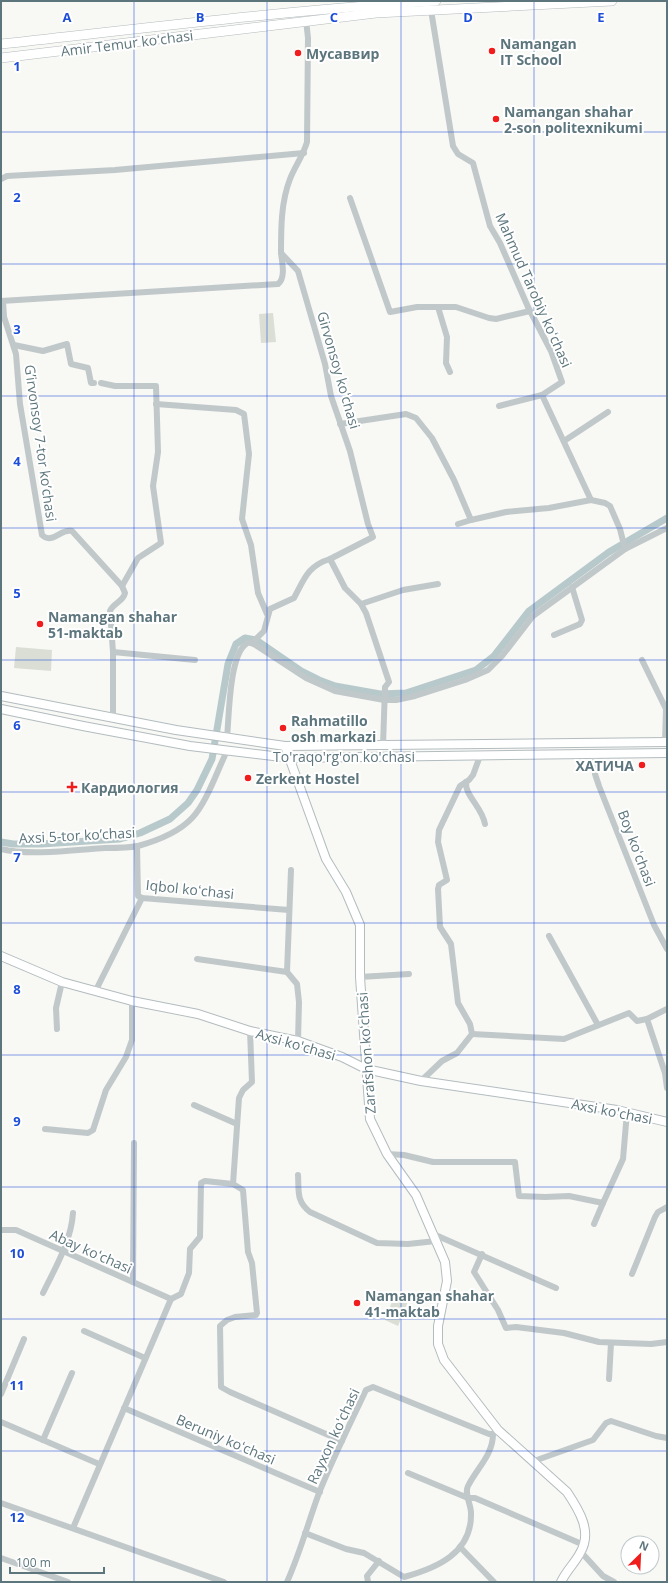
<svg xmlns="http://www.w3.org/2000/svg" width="668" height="1583" viewBox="0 0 668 1583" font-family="'Open Sans',sans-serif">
<rect width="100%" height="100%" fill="#f8f8f5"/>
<g fill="#daded4">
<polygon points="273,313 276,342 261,343 259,314"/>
<polygon points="16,647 52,650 51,671 14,668"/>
<polygon points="395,1294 409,1299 398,1326 385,1320"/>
</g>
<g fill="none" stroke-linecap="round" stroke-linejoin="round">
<polyline stroke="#b7c9cb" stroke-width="7" points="1,842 13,844 41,844 120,839 140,833 170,819 188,803 197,790 212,759 228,664 236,644 245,638 256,640 301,671 319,680 335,686 380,694 406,693 476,670 494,656 529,611 609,552 667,518"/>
<g stroke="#b3bcbf" stroke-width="10">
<g id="secondary">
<polyline points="1,696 176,730 285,746 667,742"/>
<polyline points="1,709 83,726 190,746 290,758 667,753"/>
<path d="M 285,746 L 326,859 L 346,892 L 360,925 L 360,977 L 370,1119 L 387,1154 L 416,1195 L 445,1262 L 447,1281 L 438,1326 L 438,1344 L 444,1360 L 498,1430 L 567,1492 C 579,1510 593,1532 580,1553 C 575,1563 566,1571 561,1582"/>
<polyline points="1,956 62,982 132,1001 198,1014 250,1031 298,1041 342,1057 366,1069 421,1081 617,1110 667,1122"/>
</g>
</g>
<g stroke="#b2babd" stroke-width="10">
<g id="primary">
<path d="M 1,44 C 146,28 290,10 436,1"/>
<polyline points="1,58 376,13 612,1"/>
</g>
</g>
<g stroke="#c1c8ca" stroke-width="6">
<polyline points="431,10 453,146 458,154 473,163 490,226 500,243 528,307 551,351 562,382 542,395 591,500"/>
<path d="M 306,20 L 308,38 L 307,142 C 303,156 295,166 290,179 C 281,202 281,228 281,253 L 298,271 L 325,364 L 331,396 L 350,451 L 368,524 L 373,537 L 330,559 L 345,588 L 361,604 L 366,613 L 389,682 L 385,687 L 383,746"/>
<polyline points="1,179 7,176 115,170 304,153"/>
<polyline points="350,198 390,312 417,307 456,307 489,318 496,319 530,311"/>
<path d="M 1,301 L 278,284 C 286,278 282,262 281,253"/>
<path d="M 3,301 L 4,317 L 16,354 L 20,404 L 42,535 C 52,545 61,528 72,531 L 122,586 L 125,593 C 123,602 113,603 110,611 L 113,652 L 113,718"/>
<polyline points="438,307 447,337 446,363 450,372"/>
<polyline points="14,345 43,351 67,344 71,364 88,368 91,383 94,383"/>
<polyline points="101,383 115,386 156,386 158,452 153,486 161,543 138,558 122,586"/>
<polyline points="156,404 236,410 244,414 249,454 242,519 251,545 258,593 267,614"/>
<polyline points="499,406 542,395"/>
<polyline points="340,424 406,414 416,418 432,438 454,480 471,520 506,512 549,508 591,500 605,503 610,506 620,529 625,549"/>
<polyline points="564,441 608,412"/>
<polyline points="458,524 471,520"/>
<polyline points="361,604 403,590 438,584"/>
<polyline points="554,635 580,624 582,620 572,587"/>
<path d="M 252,643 L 264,631 L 270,609 L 294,598 C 304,580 307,566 330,559"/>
<polyline points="113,652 195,660"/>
<polyline points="642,660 666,709 665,742"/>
<path d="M 227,738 C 229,718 229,656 246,644 C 249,641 254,644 257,646 L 306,678 L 335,691 L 384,700 L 396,700 L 415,696 L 465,680 L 488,670 L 502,656 L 533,616 L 625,549 L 667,528"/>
<polyline points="594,754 595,774 599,786 654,925 667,949"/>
<path d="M 466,782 C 465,796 482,807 485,824"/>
<polyline points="137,846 138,896 142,898 289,910"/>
<path d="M 1,849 C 30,856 74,850 105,848 C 115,848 128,848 138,846 C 156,841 179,832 192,818 C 207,802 217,771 227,751"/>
<polyline points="291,870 287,972 297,984 299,1002 298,1041"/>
<polyline points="549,936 598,1025"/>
<polyline points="197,959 287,972"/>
<polyline points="360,977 409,974"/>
<polyline points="96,990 142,898"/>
<polyline points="667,1009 647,1019 665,1073 667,1088"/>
<polyline points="57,1029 56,1008 62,982"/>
<polyline points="250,1031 252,1082 243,1090 239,1098 233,1184 243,1190 248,1252 252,1263 257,1313 256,1315 235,1317 227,1320 220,1326 221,1387 230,1392 342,1441"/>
<polyline points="472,1034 564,1039 629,1013 637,1021 647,1019"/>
<polyline points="421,1081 442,1061 457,1053 472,1034 470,1024 458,1003 451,944 440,927 438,889 439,885 447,880 438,842 439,830 460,786 469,780 473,775 480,756"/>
<polyline points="194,1105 237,1124"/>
<polyline points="45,1129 88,1133 93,1130 106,1090 126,1057 132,1040 132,1001"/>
<polyline points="387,1154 404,1155 433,1162 515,1162 519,1196 545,1197 569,1196 603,1203 623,1159 627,1112"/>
<path d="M 298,1175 C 299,1191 296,1201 310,1212 L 377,1243 L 408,1244 L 436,1241"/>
<polyline points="594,1224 603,1203"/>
<polyline points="1,1230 16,1230 171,1299"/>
<polyline points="431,1233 556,1288"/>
<polyline points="482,1254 474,1272 498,1310 506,1328 516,1327 564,1333 599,1342 651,1344 667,1342"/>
<polyline points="632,1274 655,1217 658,1212 667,1207"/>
<polyline points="133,1282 134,1143"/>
<path d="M 43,1293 C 55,1268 71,1242 73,1213"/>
<polyline points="171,1299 181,1294 189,1273 190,1249 200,1237 201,1183 205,1181 233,1184"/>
<polyline points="84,1331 145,1358"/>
<polyline points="72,1373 43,1440 99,1464"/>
<polyline points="609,1379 611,1343"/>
<polyline points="1,1394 24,1339"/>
<polyline points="124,1408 320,1492"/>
<polyline points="1,1422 43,1440"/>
<polyline points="534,1461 593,1440 606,1423 611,1421 656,1436 667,1438"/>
<polyline points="408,1473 468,1498 475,1498 584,1545"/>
<polyline points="1,1503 224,1582"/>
<polyline points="73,1528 171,1299"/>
<path d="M 305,1533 L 346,1549 L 364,1553 L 404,1577 C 437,1568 472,1553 471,1513 C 471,1504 464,1494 468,1486 C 477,1468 493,1455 493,1434"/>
<polyline points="460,1547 494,1582"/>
<polyline points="581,1552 603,1576 614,1582"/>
<polyline points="1,1558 68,1582"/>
<path d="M 287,1582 C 300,1553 308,1523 319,1493 C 333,1458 350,1424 366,1390 L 373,1387 L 489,1434 L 493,1434 L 498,1430"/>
<polyline points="368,1582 367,1576 379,1561"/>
</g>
<use href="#secondary" stroke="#fff" stroke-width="8"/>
<use href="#primary" stroke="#fff" stroke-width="9"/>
</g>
<path fill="none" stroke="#1d4ed8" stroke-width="1" stroke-opacity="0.55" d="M 134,1 L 134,1582M 267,1 L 267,1582M 401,1 L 401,1582M 534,1 L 534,1582M 1,132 L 667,132M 1,264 L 667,264M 1,396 L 667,396M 1,528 L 667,528M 1,660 L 667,660M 1,792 L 667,792M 1,923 L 667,923M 1,1055 L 667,1055M 1,1187 L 667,1187M 1,1319 L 667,1319M 1,1451 L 667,1451"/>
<g fill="#f11d1d" stroke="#fff" stroke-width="1.5">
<circle cx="492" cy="51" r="4"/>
<circle cx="298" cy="53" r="4"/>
<circle cx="496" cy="119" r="4"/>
<circle cx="40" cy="624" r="4"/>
<circle cx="283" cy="728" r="4"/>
<circle cx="642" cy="765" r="4"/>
<circle cx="248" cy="778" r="4"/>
<path d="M70 781h4v4h4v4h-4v4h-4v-4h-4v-4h4z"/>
<circle cx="357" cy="1303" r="4"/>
</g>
<g text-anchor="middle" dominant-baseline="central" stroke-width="4" stroke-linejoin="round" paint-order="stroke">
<g font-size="14" fill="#5d767d" stroke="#fff">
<text transform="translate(127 43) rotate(-7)">Amir Temur koʻchasi</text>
<text transform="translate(534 290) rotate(66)">Mahmud Tarobiy koʻchasi</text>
<text transform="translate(339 370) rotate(74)">Girvonsoy koʻchasi</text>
<text transform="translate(41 443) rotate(82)">Gʼirvonsoy 7-tor koʼchasi</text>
<text x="344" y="756">To'raqo'rg'on ko'chasi</text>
<text transform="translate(77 835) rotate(-3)">Аxsi 5-tor koʼchasi</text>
<text transform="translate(637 848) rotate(69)">Boy koʻchasi</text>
<text transform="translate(190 889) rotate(6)">Iqbol koʻchasi</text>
<text transform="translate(296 1044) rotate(16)">Axsi ko'chasi</text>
<text transform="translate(366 1053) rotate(-94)">Zarafshon koʻchasi</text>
<text transform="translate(612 1111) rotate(11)">Axsi ko'chasi</text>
<text transform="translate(91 1251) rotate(24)">Abay koʻchasi</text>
<text transform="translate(333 1436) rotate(-65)">Rayxon koʻchasi</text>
<text transform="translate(226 1439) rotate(23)">Beruniy koʻchasi</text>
</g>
<g font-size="14" font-weight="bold" fill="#5d767d" stroke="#fff" text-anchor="start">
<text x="500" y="43">Namangan<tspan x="500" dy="16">IT School</tspan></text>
<text x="306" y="53">Мусаввир</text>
<text x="504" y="111">Namangan shahar<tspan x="504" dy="16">2-son politexnikumi</tspan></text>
<text x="48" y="616">Namangan shahar<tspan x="48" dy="16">51-maktab</tspan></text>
<text x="291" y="720">Rahmatillo<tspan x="291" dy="16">osh markazi</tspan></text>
<text x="634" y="765" text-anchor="end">ХАТИЧА</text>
<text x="256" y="778">Zerkent Hostel</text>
<text x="81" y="787">Кардиология</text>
<text x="365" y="1295">Namangan shahar<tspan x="365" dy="16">41-maktab</tspan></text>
</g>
</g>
<g font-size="13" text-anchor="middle" font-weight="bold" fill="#1d4ed8" stroke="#fff" stroke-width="4" stroke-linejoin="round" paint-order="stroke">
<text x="67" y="22">A</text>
<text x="200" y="22">B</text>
<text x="334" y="22">C</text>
<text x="468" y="22">D</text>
<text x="601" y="22">E</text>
<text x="17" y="71">1</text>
<text x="17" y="202">2</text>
<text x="17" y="334">3</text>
<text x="17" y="466">4</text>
<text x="17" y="598">5</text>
<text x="17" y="730">6</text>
<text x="17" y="862">7</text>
<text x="17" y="994">8</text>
<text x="17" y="1126">9</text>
<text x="17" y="1258">10</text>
<text x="17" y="1390">11</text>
<text x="17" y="1522">12</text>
</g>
<rect width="668" height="1583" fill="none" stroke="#5d767d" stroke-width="4"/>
<g transform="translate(640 1555) rotate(24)"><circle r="19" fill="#ffffff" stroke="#bec8cb"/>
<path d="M0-3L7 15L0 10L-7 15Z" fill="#f11d1d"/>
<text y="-6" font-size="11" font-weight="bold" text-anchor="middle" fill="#5d767d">N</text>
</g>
<path d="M10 1567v6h94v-6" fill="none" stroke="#5d767d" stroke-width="2"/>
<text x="16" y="1567" font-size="12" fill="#5d767d" stroke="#ffffff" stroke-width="3" paint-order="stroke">100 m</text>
</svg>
